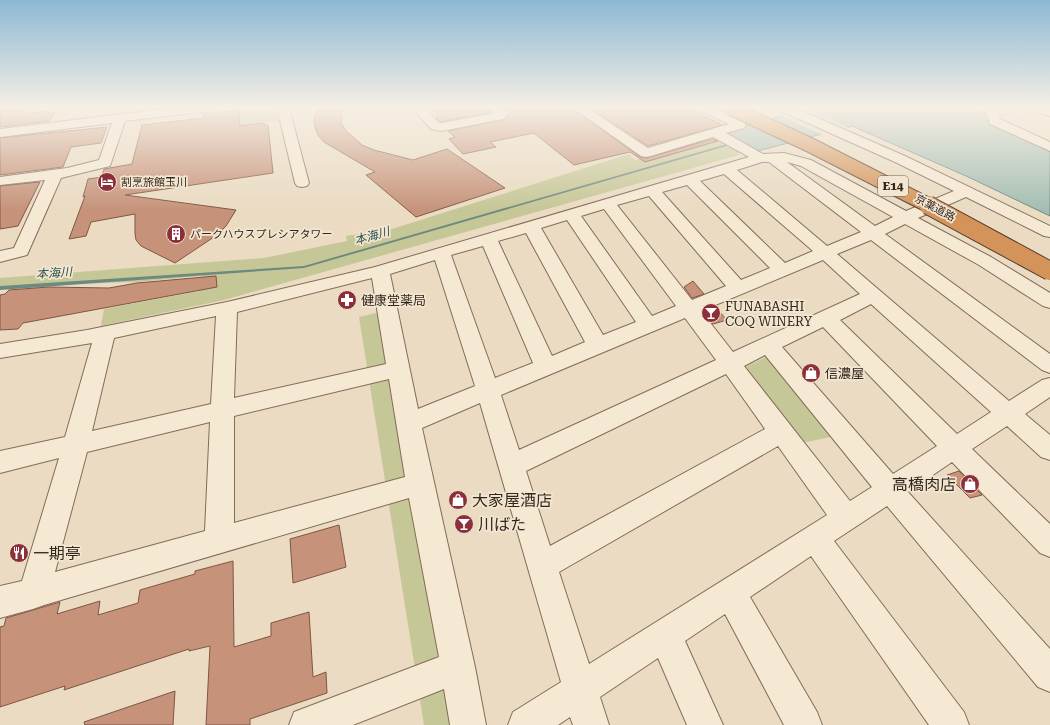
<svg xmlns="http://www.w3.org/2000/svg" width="1050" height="725" viewBox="0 0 1050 725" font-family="'Roboto Serif','Noto Sans JP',serif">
<rect width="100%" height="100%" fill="#eadbc2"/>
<g fill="#c6c797">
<polygon points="246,108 276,108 278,121 241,125 240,109"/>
<polygon points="717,138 739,150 739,155 224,300 101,326 104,309 199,291 201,276 137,282 0,286 0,278 264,258 347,241 346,236 392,229 629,154 635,160"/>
<polygon points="380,312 450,725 424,725 359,317"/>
<polygon points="770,355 835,436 802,443 745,367"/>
</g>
<polygon fill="#a4bdb3" stroke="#6c8a80" points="812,108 992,108 984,111 986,120 1050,151 1050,216 966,176 852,126 758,151 721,132"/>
<polygon fill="#eadbc2" points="803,108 851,129 825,136 779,115"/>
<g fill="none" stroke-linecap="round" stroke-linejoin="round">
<polygon fill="#6c8a80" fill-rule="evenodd" points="734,142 737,143 304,268 0,290 0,286 304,266"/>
</g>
<g fill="#c6937a" stroke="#805542">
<polygon points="0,108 24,108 20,114 49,111 48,114 55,113 49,121 0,127"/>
<polygon points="318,108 342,108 341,123 346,131 362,145 374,150 413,160 447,149 505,188 416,217 366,175 375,172 324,142 318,135 315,127 314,119"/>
<polygon points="430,108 489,108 492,112 440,122 436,117 439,116"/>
<polygon points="506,108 572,108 640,157 646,158 713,139 718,141 645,162 630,152 574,165 534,133 490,142 496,147 463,154 449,139 455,137 448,131 503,120 510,113"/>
<polygon points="590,108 689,108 722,125 648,146"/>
<polygon points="239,110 240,126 264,123 264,125 268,125 273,173 125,195 236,210 226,226 217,235 175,263 141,246 136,240 135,233 135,214 91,222 86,236 69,239 85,196 83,197 88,179 102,177 104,169 132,164 142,125 204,118 204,114"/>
<polygon points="107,127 101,143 71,147 63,167 0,175 0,138"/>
<polygon points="40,182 18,226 0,229 0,186"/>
<polygon points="216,276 217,287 23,323 18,329 0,330 0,295 5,294 9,290 49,287 109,288 137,283"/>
<polygon points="693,281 704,294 692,298 684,287"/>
<polygon points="715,307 727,320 713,324 703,312"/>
<polygon points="959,471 982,495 970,498 947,475"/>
<polygon points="339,525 346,567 293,583 290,539"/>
<polygon points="233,561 234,647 271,636 271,623 309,612 313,677 326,672 327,693 250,719 250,725 206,725 210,646 189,651 189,649 64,690 65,686 0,707 0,627 4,626 6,618 60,602 57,614 100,601 98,615 138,603 140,590 195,574 195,571"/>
<polygon points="175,691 173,725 85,725 84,722"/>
</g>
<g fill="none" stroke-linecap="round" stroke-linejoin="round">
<g stroke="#826c5a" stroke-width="2">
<g id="minor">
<polygon points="172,108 208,108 206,111 202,112 125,121 110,166 61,178 27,255 0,262 0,251 14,248 45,180 0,185 0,177 67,168 99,160 112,123 0,137 0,129"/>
<polygon points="277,108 289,108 309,183 307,186 302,187 297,186 295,183"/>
<polygon points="412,108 425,108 439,123 442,123 495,113 490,108 504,108 509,113 503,119 442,131 431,129"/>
<path d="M 573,108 L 587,108 L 648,148 L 729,124 L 701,111 L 699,108 L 715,108 L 744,122 L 746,125 L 744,128 L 726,133 L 763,154 L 784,153 L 811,160 L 906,211 L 954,191 L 895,162 L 781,111 L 779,108 L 795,108 L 905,156 L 1050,226 L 1050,237 L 1044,236 L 966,197 L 918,218 L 991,257 L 1050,293 L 1050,308 L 1043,306 L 979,265 L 905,224 L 885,234 L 1050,354 L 1050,373 L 1042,370 L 871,240 L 837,254 L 1009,401 L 1042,380 L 1050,378 L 1050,397 L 1025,414 L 1050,435 L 1050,460 L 1041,457 L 1007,426 L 972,449 L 1050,524 L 1050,557 L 1040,553 L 952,462 L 908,492 L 1050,649 L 1050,692 L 1038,687 L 887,506 L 834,541 L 964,712 L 969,725 L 929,725 L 811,556 L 750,597 L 817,712 L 822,725 L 784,725 L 725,614 L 685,641 L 723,725 L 687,725 L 658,658 L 600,697 L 609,725 L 573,725 L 570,717 L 558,725 L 508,725 L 513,712 L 561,682 L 480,403 L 422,428 L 475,667 L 486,725 L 450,725 L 444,689 L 353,725 L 289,725 L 294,712 L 439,657 L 409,498 L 44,605 L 33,609 L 0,618 L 0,586 L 22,581 L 59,458 L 0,473 L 0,451 L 65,437 L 92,343 L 0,358 L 0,344 L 87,330 L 227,302 L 375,267 L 749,157 L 713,137 L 651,156 L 646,157 L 641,156 ZM 762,162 L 769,162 L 861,232 L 827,246 L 737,170 ZM 787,162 L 801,166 L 893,217 L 875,226 ZM 724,174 L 813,251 L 785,263 L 700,181 ZM 687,185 L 770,268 L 741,280 L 662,192 ZM 649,196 L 726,286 L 692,300 L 617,205 ZM 604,209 L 676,306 L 652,316 L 581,216 ZM 567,220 L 636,322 L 603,335 L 541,228 ZM 526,233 L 585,342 L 552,356 L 498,241 ZM 483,246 L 533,363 L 495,378 L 451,255 ZM 435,260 L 475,386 L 418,409 L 390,274 ZM 823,260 L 860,294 L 733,352 L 701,311 ZM 372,278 L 386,364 L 234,398 L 237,312 ZM 871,304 L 991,412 L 957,434 L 840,320 ZM 216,316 L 211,404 L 92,431 L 114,338 ZM 685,318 L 716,360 L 519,450 L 501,395 ZM 823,327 L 937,446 L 893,474 L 782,347 ZM 765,355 L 872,487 L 850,501 L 744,366 ZM 726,374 L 765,429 L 550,546 L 526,471 ZM 389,379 L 405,477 L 234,523 L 234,416 ZM 210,422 L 205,531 L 55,572 L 87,452 ZM 778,446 L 827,515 L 589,664 L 559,572 Z"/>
<polygon points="996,108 1014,108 1012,111 999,115 1000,119 1050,142 1050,151 990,124 987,113 989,110"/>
<polygon points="1032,108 1050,108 1050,116 1034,111"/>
</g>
</g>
<use href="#minor" fill="#f6e9d4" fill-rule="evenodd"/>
<g stroke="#503b2f" stroke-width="16" stroke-linecap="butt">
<polyline id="highway-bridge-far1" points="731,108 812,146 930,206"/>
</g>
<g stroke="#503b2f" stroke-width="20" stroke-linecap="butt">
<polyline id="highway-bridge" points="928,205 1050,271"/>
</g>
<use href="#highway-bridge-far1" stroke="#d49358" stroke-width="14"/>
<use href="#highway-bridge" stroke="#d49358" stroke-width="18"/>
</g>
<linearGradient id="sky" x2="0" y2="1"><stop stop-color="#8db8d3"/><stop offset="0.51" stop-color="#f6efe4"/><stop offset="1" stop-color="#f6efe4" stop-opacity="0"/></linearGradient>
<rect width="1050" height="210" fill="url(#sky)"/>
<defs>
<g id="hotel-disc" transform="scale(1)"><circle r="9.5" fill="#8d2f38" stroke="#f2e6d1"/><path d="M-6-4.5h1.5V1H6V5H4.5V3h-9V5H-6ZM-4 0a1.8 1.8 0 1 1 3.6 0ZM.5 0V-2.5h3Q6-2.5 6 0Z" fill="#fff"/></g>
<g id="building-disc" transform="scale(1)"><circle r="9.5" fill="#8d2f38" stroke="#f2e6d1"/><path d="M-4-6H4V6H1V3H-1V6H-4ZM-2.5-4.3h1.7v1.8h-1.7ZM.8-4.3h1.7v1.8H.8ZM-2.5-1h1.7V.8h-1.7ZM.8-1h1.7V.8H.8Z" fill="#fff"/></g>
<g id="pharmacy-disc" transform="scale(1)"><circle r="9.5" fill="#8d2f38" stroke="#f2e6d1"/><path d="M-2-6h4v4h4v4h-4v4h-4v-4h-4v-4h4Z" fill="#fff"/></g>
<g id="bar-disc" transform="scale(1)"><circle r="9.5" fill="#8d2f38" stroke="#f2e6d1"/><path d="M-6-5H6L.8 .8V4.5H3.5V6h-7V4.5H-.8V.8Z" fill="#fff"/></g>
<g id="shop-disc" transform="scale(1)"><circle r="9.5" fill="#8d2f38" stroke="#f2e6d1"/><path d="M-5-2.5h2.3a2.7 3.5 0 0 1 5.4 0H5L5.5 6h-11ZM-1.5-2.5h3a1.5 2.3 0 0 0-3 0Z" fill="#fff"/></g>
<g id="restaurant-disc" transform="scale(1)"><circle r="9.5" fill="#8d2f38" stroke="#f2e6d1"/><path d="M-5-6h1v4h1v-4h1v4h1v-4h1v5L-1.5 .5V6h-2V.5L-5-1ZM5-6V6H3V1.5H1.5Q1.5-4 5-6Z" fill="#fff"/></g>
</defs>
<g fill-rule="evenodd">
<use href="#hotel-disc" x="107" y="182"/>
<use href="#building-disc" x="176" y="234"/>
<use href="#pharmacy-disc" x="347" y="300"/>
<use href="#bar-disc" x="711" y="313"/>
<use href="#shop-disc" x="811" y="373"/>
<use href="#shop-disc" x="970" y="484"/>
<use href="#shop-disc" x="458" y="500"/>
<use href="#bar-disc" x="464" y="524"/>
<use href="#restaurant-disc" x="19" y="553"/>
</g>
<g text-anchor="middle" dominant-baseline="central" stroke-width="3.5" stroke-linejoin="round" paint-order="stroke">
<g font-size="11" fill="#33261e" stroke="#f2e6d1" text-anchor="start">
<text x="121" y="182">割烹旅館玉川</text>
<text x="190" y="234">パークハウスプレシアタワー</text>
</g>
<g font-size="11" fill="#33261e" stroke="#f2e6d1">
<text transform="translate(935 208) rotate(28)">京葉道路</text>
</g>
<rect fill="#f2e6d1" stroke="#6c6054" stroke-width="1" x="878" y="176" width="30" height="20" rx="3"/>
<g font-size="12" font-weight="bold" fill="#33261e">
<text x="893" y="186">E14</text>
</g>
<g font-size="12" font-style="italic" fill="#2e524d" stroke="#f2e6d1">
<text transform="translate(372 236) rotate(-16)">本海川</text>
<text transform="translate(54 273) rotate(-4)">本海川</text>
</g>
<g font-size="13" fill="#33261e" stroke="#f2e6d1" text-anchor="start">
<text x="361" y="300">健康堂薬局</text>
<text x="725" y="306">FUNABASHI<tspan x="725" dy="15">COQ WINERY</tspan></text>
<text x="825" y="373">信濃屋</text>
</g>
<g font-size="16" fill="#33261e" stroke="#f2e6d1" text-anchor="start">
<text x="956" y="484" text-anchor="end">高橋肉店</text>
<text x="472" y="500">大家屋酒店</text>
<text x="478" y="524">川ばた</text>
<text x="33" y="553">一期亭</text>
</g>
</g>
</svg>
